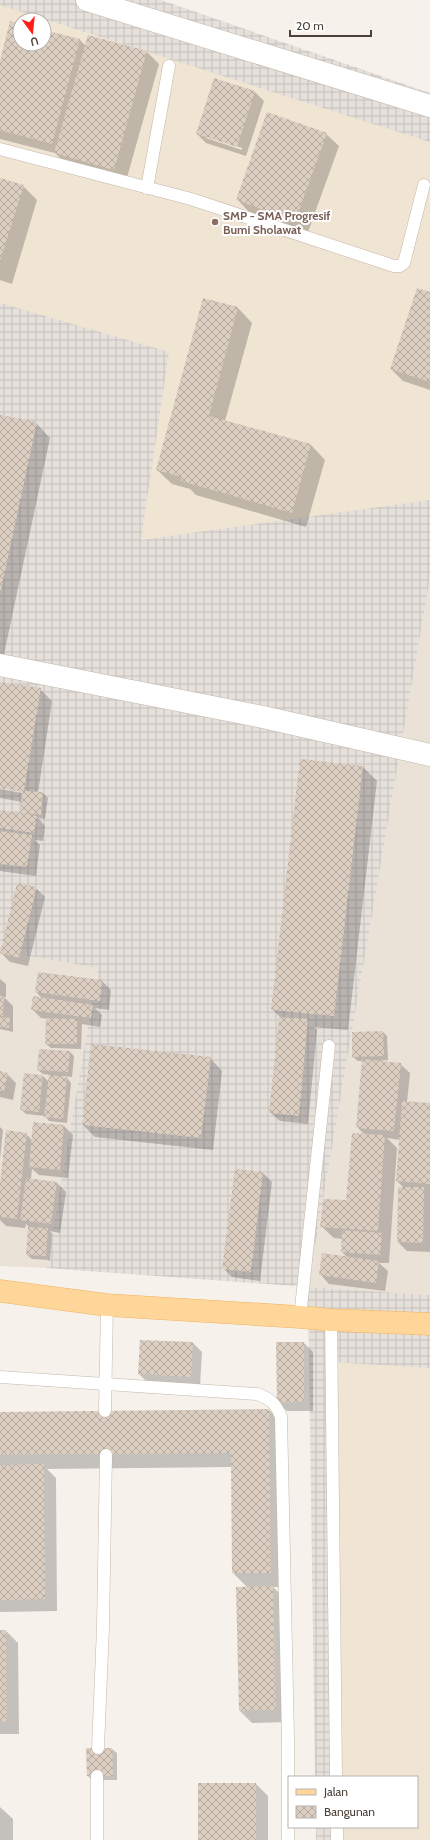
<svg xmlns="http://www.w3.org/2000/svg" width="430" height="1840" viewBox="0 0 430 1840" font-family="Cabin,sans-serif">
<defs>
<pattern id="industrial-grid" width="8" height="8" patternUnits="userSpaceOnUse"><rect width="8" height="8" fill="#e6e0db"/><path d="M0 4h8M4 0v8" fill="none" stroke="#c7c1bd"/></pattern>
<pattern id="building-cross-hatch" width="8" height="8" patternUnits="userSpaceOnUse"><rect width="8" height="8" fill="#dccec1"/><path d="M0 0l8 8M0 8l8-8" fill="none" stroke="#b4a99e"/></pattern>
</defs>
<rect width="100%" height="100%" fill="#f6f1ea"/>
<g fill="#ebe2d7">
<polygon points="430,578 430,1295 308,1287"/>
<polygon points="0,951 98,967 46,1268 0,1266"/>
</g>
<path fill="url(#industrial-grid)" fill-rule="evenodd" d="M 0,0 L 161,0 L 430,93 L 430,578 L 308,1287 L 430,1295 L 430,1840 L 316,1840 L 316,1827 L 417,1827 L 417,1777 L 315,1777 L 308,1287 L 46,1268 L 98,968 L 0,951 ZM 20,20 L 44,20 L 44,44 L 20,44 Z"/>
<g fill="#f0e4d3" fill-rule="evenodd">
<path d="M 0,5 L 430,142 L 430,500 L 141,540 L 169,352 L 0,303 ZM 20,20 L 44,20 L 44,44 L 20,44 Z"/>
<polygon points="330,1362 430,1368 430,1840 337,1840 337,1827 417,1827 417,1777 336,1777"/>
</g>
<g fill="#0003" fill-rule="evenodd">
<polygon points="20,25 20,44 44,44 44,31 80,40 86,46 88,36 147,52 159,64 126,181 67,165 55,153 0,139 0,65"/>
<path d="M 255,92 L 264,101 L 246,156 L 206,143 L 197,134 ZM 206,136 L 242,148 L 242,150 L 206,138 Z"/>
<polygon points="326,134 339,146 308,232 249,212 237,199"/>
<polygon points="0,179 23,186 37,200 12,284 0,280"/>
<polygon points="430,293 430,390 403,381 391,369"/>
<polygon points="204,299 238,308 252,323 225,421 311,445 325,460 306,527 196,495 190,489 172,484 157,470"/>
<polygon points="0,416 36,423 50,438 0,673"/>
<polygon points="0,683 40,689 52,701 38,793 43,793 48,798 45,819 38,818 45,826 43,841 35,840 40,845 36,876 0,871 0,811 23,815 21,813 22,802 0,798 0,789 27,794 27,792 0,787"/>
<polygon points="363,767 377,781 348,1030 314,1027 317,1030 308,1124 280,1121 270,1112 280,1017 272,1009"/>
<polygon points="36,888 45,897 28,966 10,962 1,953"/>
<polygon points="39,973 102,981 111,990 109,1010 95,1008 102,1015 100,1027 82,1024 81,1049 51,1048 46,1044 47,1019 41,1018 32,1009 43,999 36,992"/>
<polygon points="0,979 6,984 6,997 4,997 13,1006 13,1032 0,1029"/>
<polygon points="383,1032 387,1036 388,1060 379,1061 379,1062 400,1064 410,1073 407,1102 430,1104 430,1252 407,1251 398,1242 404,1188 397,1181 400,1140 387,1138 397,1148 389,1263 379,1263 388,1271 385,1291 329,1284 320,1274 348,1258 342,1252 343,1239 334,1238 321,1226 347,1202 364,1134 357,1127 363,1061 358,1061 353,1057"/>
<polygon points="70,1052 74,1056 72,1077 62,1076 61,1078 67,1078 71,1083 67,1123 49,1121 45,1116 26,1114 21,1109 43,1076 49,1082 50,1075 43,1074 38,1070"/>
<polygon points="210,1058 222,1071 213,1150 95,1137 83,1125"/>
<polygon points="0,1072 7,1074 16,1083 13,1100 0,1097"/>
<polygon points="34,1123 64,1126 73,1135 68,1178 39,1175 32,1169 31,1179 57,1183 66,1192 60,1233 50,1231 52,1234 50,1260 32,1259 27,1255 30,1228 26,1224 25,1228 6,1226 0,1220 0,1193 26,1134 32,1140"/>
<polygon points="0,1127 3,1130 0,1159"/>
<polygon points="236,1170 263,1173 272,1182 260,1281 232,1277 223,1268"/>
<polygon points="193,1343 202,1352 200,1386 148,1383 139,1374"/>
<polygon points="304,1343 313,1352 313,1411 287,1411 278,1402"/>
<polygon points="269,1410 283,1424 285,1587 273,1587 285,1599 288,1722 252,1723 240,1711 248,1588 233,1573 232,1467 47,1469 56,1478 57,1611 0,1612 0,1413"/>
<polygon points="0,1631 6,1631 18,1643 19,1734 0,1734"/>
<polygon points="112,1749 117,1753 117,1780 92,1780 88,1776"/>
<polygon points="256,1784 268,1796 268,1840 199,1840"/>
<polygon points="0,1807 13,1819 13,1840 0,1840"/>
</g>
<g fill="url(#building-cross-hatch)">
<polygon points="10,21 20,24 20,44 44,44 44,30 80,39 52,144 0,130 0,61"/>
<polygon points="88,35 147,51 114,170 54,153"/>
<polygon points="214,78 255,91 237,147 196,134"/>
<polygon points="267,112 327,133 295,221 236,200"/>
<polygon points="0,178 24,185 0,261"/>
<polygon points="417,288 430,292 430,382 390,369"/>
<polygon points="203,298 238,307 209,416 311,444 292,513 181,481 182,477 156,470"/>
<polygon points="0,415 37,422 1,590 0,590"/>
<polygon points="0,682 41,688 24,791 43,792 41,815 23,813 37,816 34,833 0,828 0,810 20,813 22,792 0,788"/>
<polygon points="300,759 363,766 334,1016 271,1010"/>
<polygon points="0,831 32,835 27,867 0,864"/>
<polygon points="17,883 37,887 19,958 0,953"/>
<polygon points="38,972 102,980 100,1001 35,992"/>
<polygon points="0,996 4,996 3,1016 0,1016"/>
<polygon points="33,996 93,1005 91,1018 31,1010"/>
<polygon points="0,1017 10,1018 9,1028 0,1027"/>
<polygon points="279,1017 308,1019 299,1116 269,1113"/>
<polygon points="46,1018 77,1019 77,1044 45,1044"/>
<polygon points="383,1031 384,1056 352,1057 352,1032"/>
<polygon points="91,1044 211,1057 201,1138 82,1125"/>
<polygon points="39,1049 70,1051 68,1072 37,1070"/>
<polygon points="362,1059 401,1063 394,1131 356,1128"/>
<polygon points="0,1071 8,1073 4,1091 0,1091"/>
<polygon points="24,1073 43,1075 39,1112 20,1110"/>
<polygon points="49,1075 67,1077 63,1119 44,1117"/>
<polygon points="402,1101 430,1103 430,1184 396,1181"/>
<polygon points="33,1122 64,1125 60,1170 29,1167"/>
<polygon points="6,1130 27,1133 17,1219 0,1217 0,1184"/>
<polygon points="352,1133 385,1135 378,1231 320,1227 323,1199 346,1200"/>
<polygon points="235,1169 263,1172 251,1272 222,1269"/>
<polygon points="26,1178 57,1182 51,1224 20,1220"/>
<polygon points="398,1187 424,1187 423,1243 397,1242"/>
<polygon points="28,1227 48,1228 46,1256 26,1255"/>
<polygon points="342,1230 382,1233 380,1255 341,1252"/>
<polygon points="322,1253 379,1261 376,1283 319,1275"/>
<polygon points="140,1340 193,1342 191,1377 138,1374"/>
<polygon points="276,1342 304,1342 304,1402 277,1403"/>
<polygon points="269,1409 271,1573 232,1573 231,1453 0,1455 0,1412"/>
<polygon points="44,1464 45,1599 0,1600 0,1465"/>
<polygon points="273,1586 276,1710 239,1711 236,1587"/>
<polygon points="0,1630 6,1630 7,1722 0,1722"/>
<polygon points="86,1748 112,1748 113,1776 87,1776"/>
<rect x="198" y="1783" width="58" height="57"/>
</g>
<g fill="none" stroke-linecap="round" stroke-linejoin="round">
<g stroke="#c3b8ab" stroke-width="13">
<g id="lane">
<polyline points="0,149 191,199 394,266 400,266 404,263 424,185"/>
<polyline points="147,188 169,66"/>
<polyline points="300,1317 329,1046"/>
<polyline points="331,1320 336,1777"/>
<path d="M 0,1377 L 257,1394 C 271,1399 276,1404 281,1417 L 288,1738 L 288,1840"/>
<polyline points="105,1411 107,1305"/>
<polyline points="98,1748 103,1627 106,1455"/>
<polyline points="337,1827 337,1840"/>
<polyline points="97,1840 97,1776"/>
</g>
</g>
<g stroke="#c3b8ab" stroke-width="23">
<g id="street">
<polyline points="87,0 430,106"/>
<polyline points="0,665 263,717 430,755"/>
</g>
</g>
<g stroke="#efb35f" stroke-width="23">
<polyline id="primary" points="0,1291 107,1305 300,1317 331,1320 430,1324"/>
</g>
<use href="#lane" stroke="#fff" stroke-width="12"/>
<use href="#street" stroke="#fff" stroke-width="22"/>
<use href="#primary" stroke="#ffd69a" stroke-width="22"/>
</g>
<circle fill="#8d6e63" stroke="#fff" stroke-width="1.5" cx="215" cy="222" r="4"/>
<g text-anchor="middle" dominant-baseline="central" stroke-width="4" stroke-linejoin="round" paint-order="stroke">
<g font-size="12" font-weight="bold" fill="#785e54" stroke="#fff" text-anchor="start">
<text x="223" y="215">SMP - SMA Progresif<tspan x="223" dy="14">Bumi Sholawat</tspan></text>
</g>
</g>
<rect x="288" y="1776" width="130" height="52" fill="#ffffff" stroke="#b7b3af"/>
<rect x="296" y="1789" width="20" height="6" fill="#ffd69a" stroke="#b7b3af"/>
<text x="324" y="1796" font-size="12" fill="#4b4137">Jalan</text>
<rect x="296" y="1806" width="20" height="12" fill="url(#building-cross-hatch)" stroke="#b7b3af"/>
<text x="324" y="1816" font-size="12" fill="#4b4137">Bangunan</text>
<g transform="translate(32 32) rotate(165)"><circle r="19" fill="#ffffff" stroke="#b7b3af"/>
<path d="M0-3L7 15L0 10L-7 15Z" fill="#ff1f18"/>
<text y="-6" font-size="11" font-weight="bold" text-anchor="middle" fill="#4b4137">U</text>
</g>
<path d="M290 30v6h81v-6" fill="none" stroke="#4b4137" stroke-width="2"/>
<text x="296" y="30" font-size="12" fill="#4b4137" stroke="#ffffff" stroke-width="3" paint-order="stroke">20 m</text>
</svg>
